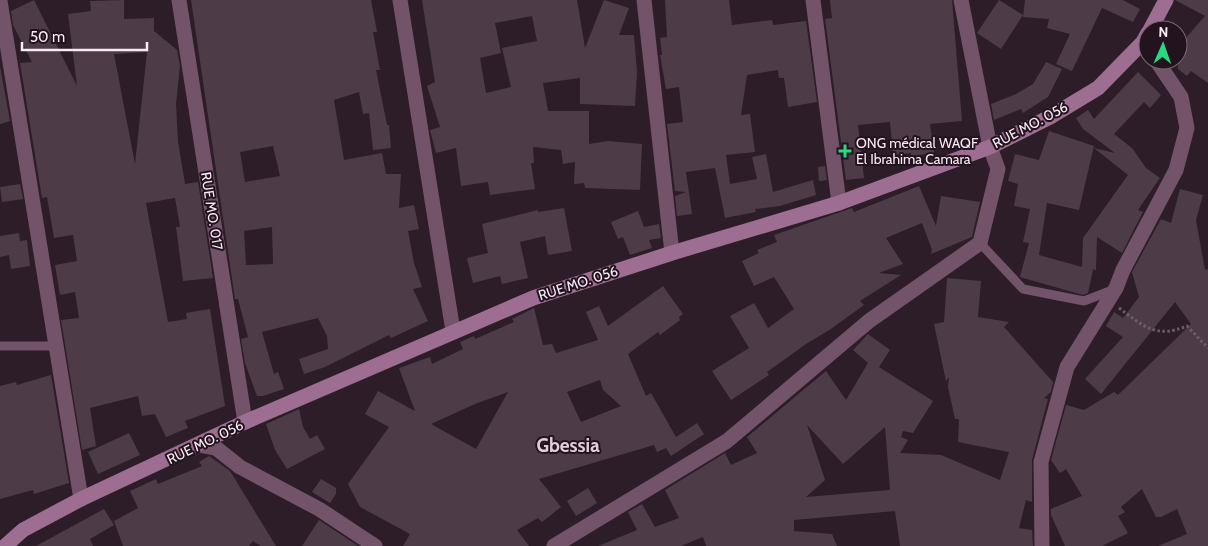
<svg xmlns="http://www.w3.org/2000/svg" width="1208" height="546" viewBox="0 0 1208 546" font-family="Cabin,sans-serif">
<rect width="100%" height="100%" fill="#2d1d29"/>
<g fill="#4d3b48" fill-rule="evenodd">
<path d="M 34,0 L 77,86 L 68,14 L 91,11 L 90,1 L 124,0 L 124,19 L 154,18 L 154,31 L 177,50 L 180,66 L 176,104 L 178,142 L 185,184 L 198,182 L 213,278 L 183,281 L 176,227 L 180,227 L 175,198 L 146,203 L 168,322 L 187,319 L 186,313 L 210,309 L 225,406 L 185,421 L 188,428 L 166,437 L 155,414 L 142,416 L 138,396 L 90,408 L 96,446 L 82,450 L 61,320 L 79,318 L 75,292 L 60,295 L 55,265 L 77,261 L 73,235 L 54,238 L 47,197 L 42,198 L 20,63 L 32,62 L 13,25 L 11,11 ZM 147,52 L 135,164 L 114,54 Z"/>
<path d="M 191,0 L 371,0 L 377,32 L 373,32 L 380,70 L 376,70 L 387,125 L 389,125 L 391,148 L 373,150 L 369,113 L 363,114 L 359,92 L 334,100 L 344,160 L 382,153 L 386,174 L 401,174 L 399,208 L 414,205 L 419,229 L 408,231 L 414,263 L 422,287 L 413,289 L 428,321 L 391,338 L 389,335 L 325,367 L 304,374 L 299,359 L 328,349 L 327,336 L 318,318 L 262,332 L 274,374 L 278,372 L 284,389 L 263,396 L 257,396 L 245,363 L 241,339 L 248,337 L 238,299 L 235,299 ZM 273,146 L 280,176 L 245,182 L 240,152 ZM 272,227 L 273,264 L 246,265 L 244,231 Z"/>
<path d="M 422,0 L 577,0 L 585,48 L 604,0 L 629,8 L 619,35 L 634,35 L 637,72 L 635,106 L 580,104 L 580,78 L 543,83 L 548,111 L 589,111 L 589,144 L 608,141 L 642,144 L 640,190 L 585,188 L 584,183 L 574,184 L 575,162 L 563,164 L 561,150 L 533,147 L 534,163 L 531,163 L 535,189 L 490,195 L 488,182 L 461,186 L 456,148 L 436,153 L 430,130 L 440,127 L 427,86 L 435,82 ZM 532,16 L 537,41 L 502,48 L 511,87 L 486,93 L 480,58 L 501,53 L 495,23 Z"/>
<polygon points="665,0 729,0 732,25 772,20 773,25 806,21 817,102 788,107 784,78 779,78 778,70 747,75 741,115 750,114 755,152 726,155 730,184 757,179 752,157 766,154 773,192 813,180 816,195 780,206 755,209 756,212 725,218 715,168 686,172 692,214 677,216 675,196 686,192 675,191 667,124 683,122 679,87 666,89 660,55 662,55 660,38 667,37"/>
<polygon points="830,0 952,0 962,121 930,124 934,153 911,156 911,153 893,155 890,122 858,125 864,178 846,180 825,19 832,18"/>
<polygon points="999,0 1023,15 1001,49 977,33"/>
<polygon points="1025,0 1123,0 1140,9 1133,22 1102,8 1072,71 1056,64 1070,34 1047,28 1049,19 1023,17"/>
<polygon points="1175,0 1208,0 1208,83 1191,71 1187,76 1178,69 1178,47 1205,16"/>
<polygon points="1046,62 1062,69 1048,97 1023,113 1021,109 994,120 991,104 1016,94 1033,84"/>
<polygon points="0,66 10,121 0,124"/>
<polygon points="1138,72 1161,95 1150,108 1144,102 1114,134 1132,148 1146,168 1160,178 1138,210 1143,212 1122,253 1097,237 1096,270 1090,269 1093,270 1088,293 1083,295 1020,277 1029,243 1023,242 1030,209 1014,206 1018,184 1008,181 1015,154 1039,160 1049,131 1094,146 1079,210 1047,203 1039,255 1082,267 1083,238 1128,175 1094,148 1115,153 1083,129 1076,118 1088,110 1094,119"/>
<polygon points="825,166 827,180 819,181 818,167"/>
<polygon points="20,184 23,199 2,202 0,187"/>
<polygon points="919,186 936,226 941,196 980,202 972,237 931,254 932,250 922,223 886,238 903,264 879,273 901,275 860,301 864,305 831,329 806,344 767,372 769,375 731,400 712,371 749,348 730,316 754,303 768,328 794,309 774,277 754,286 742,261 759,253 757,250 777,242 774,235 852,208 854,212"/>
<polygon points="1180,189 1203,195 1196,220 1205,270 1208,269 1208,546 1158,546 1187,534 1177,509 1161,517 1156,517 1142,489 1121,507 1125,512 1118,516 1128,533 1102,546 1065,546 1051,515 1051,509 1082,496 1066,469 1060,473 1051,460 1066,405 1084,410 1114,392 1118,395 1191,324 1175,302 1101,394 1085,379 1123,337 1106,326 1114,312 1123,318 1139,297 1132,272 1161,219 1171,223"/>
<polygon points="564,208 572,251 548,255 545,236 520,242 528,278 502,284 500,276 473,283 467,258 488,253 482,224 538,210 538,212"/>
<polygon points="638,211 644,227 659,224 661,238 649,240 652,248 630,255 623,237 618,239 611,222"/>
<polygon points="19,233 20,241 27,240 30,266 11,269 9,255 0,257 0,236"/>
<path d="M 947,278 L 981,281 L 978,317 L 1009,322 L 1004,327 L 1053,382 L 1051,392 L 1044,398 L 1048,399 L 1032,460 L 1032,502 L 1026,500 L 1019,528 L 1032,530 L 1033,546 L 900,546 L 895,511 L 794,520 L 794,531 L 832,534 L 837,546 L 706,546 L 703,537 L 681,546 L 598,546 L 637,530 L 628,512 L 642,504 L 655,527 L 679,518 L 665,490 L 725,453 L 731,465 L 757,453 L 747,437 L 826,371 L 846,400 L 868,363 L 853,350 L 868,334 L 890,350 L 879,367 L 933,401 L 913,433 L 903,431 L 901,437 L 908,440 L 900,453 L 941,455 L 1000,480 L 1009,452 L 958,442 L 959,419 L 955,419 L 948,387 L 949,377 L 946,381 L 934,324 L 944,322 ZM 807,425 L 843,464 L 885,427 L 890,490 L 806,497 L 825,480 Z"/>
<path d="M 663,286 L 683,314 L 679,317 L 680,320 L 660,335 L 658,332 L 628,354 L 646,396 L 651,393 L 676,437 L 697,423 L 704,434 L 671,456 L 666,448 L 657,452 L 654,445 L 539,479 L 561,507 L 542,522 L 538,518 L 517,530 L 529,546 L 403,546 L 410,534 L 360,507 L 348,484 L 389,427 L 365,414 L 378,391 L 415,411 L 399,368 L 430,357 L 432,364 L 463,349 L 460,342 L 474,336 L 475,339 L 514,322 L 512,319 L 534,308 L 543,345 L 552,344 L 556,353 L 598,340 L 586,312 L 599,306 L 608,326 ZM 600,380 L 603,390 L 621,406 L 581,422 L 567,392 ZM 508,392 L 476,449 L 431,424 L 475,404 Z"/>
<polygon points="51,375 69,483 34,494 33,490 0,499 0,386 16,382 17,385"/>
<polygon points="299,409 303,427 310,439 317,435 325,449 287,469 275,450 266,424"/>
<polygon points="129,433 140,455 98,474 88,452"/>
<polygon points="209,456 230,471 276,546 261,546 253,541 249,546 123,546 114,521 138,508 130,491 156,479 158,484 202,466 199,462"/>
<polygon points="321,479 336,488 336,494 330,503 312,492"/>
<polygon points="588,488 597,503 576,516 567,501"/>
<polygon points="104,509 114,525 90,539 93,546 36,546"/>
<polygon points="319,520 358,546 302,546"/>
</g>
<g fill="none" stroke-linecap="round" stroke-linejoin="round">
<path stroke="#6c5e68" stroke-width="3" stroke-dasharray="2.5 2.5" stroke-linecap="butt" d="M 1119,308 C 1143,326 1156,339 1187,326 L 1208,348"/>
<g stroke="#72536a" stroke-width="9">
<polyline points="980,243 1023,289 1084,301 1115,289"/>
<polyline points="0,346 56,346"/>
</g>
<g stroke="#72536a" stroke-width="15">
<polyline points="179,0 245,422"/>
<polyline points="400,0 453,331"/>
<polyline points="644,0 672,253"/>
<polyline points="813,0 839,203"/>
<polyline points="0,1 81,499"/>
<polyline points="199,445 216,448 240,467 319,509 375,546"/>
<polyline points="554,546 727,441 869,321 980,243 998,169 990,147 961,0"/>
<polyline points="1042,546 1041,462 1067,367 1116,288 1123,270 1176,170 1187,128 1181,97 1156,60"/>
</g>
<g stroke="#9e6d92" stroke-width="15">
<polyline points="1150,30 1166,0"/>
<polyline points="5,546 23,530 81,499 245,422 533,298 672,253 839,203 990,147 1050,117 1098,88 1143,42 1148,33"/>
</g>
</g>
<path fill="#2ad884" stroke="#23131f" stroke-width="2" d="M842.5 143.5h5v5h5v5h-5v5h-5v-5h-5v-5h5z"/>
<g text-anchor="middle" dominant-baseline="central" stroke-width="4" stroke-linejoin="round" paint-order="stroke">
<g font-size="14" fill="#f7ecf4" stroke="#23131f">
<text transform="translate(1030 125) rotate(-28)">RUE MO. 056</text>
<text transform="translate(212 211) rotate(81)">RUE MO. 017</text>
<text transform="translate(578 283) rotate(-18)">RUE MO. 056</text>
<text transform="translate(205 442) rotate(-26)">RUE MO. 056</text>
</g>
<g font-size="14" fill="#f7ecf4" stroke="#23131f" text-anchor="start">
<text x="856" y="143">ONG médical WAQF<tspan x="856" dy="16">El Ibrahima Camara</tspan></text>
</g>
<g font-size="19" font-weight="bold" fill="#e3cddd" stroke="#23131f">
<text x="568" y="445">Gbessia</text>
</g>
</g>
<g transform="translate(1163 45) rotate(2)"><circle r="24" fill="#23131f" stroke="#786a74"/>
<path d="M0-4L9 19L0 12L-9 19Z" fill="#2ad884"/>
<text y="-8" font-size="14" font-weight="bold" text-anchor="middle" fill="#f7ecf4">N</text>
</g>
<path d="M22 42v8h125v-8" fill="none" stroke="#f7ecf4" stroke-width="2.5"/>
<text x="30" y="42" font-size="15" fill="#f7ecf4" stroke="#23131f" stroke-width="4" paint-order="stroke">50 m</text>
</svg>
